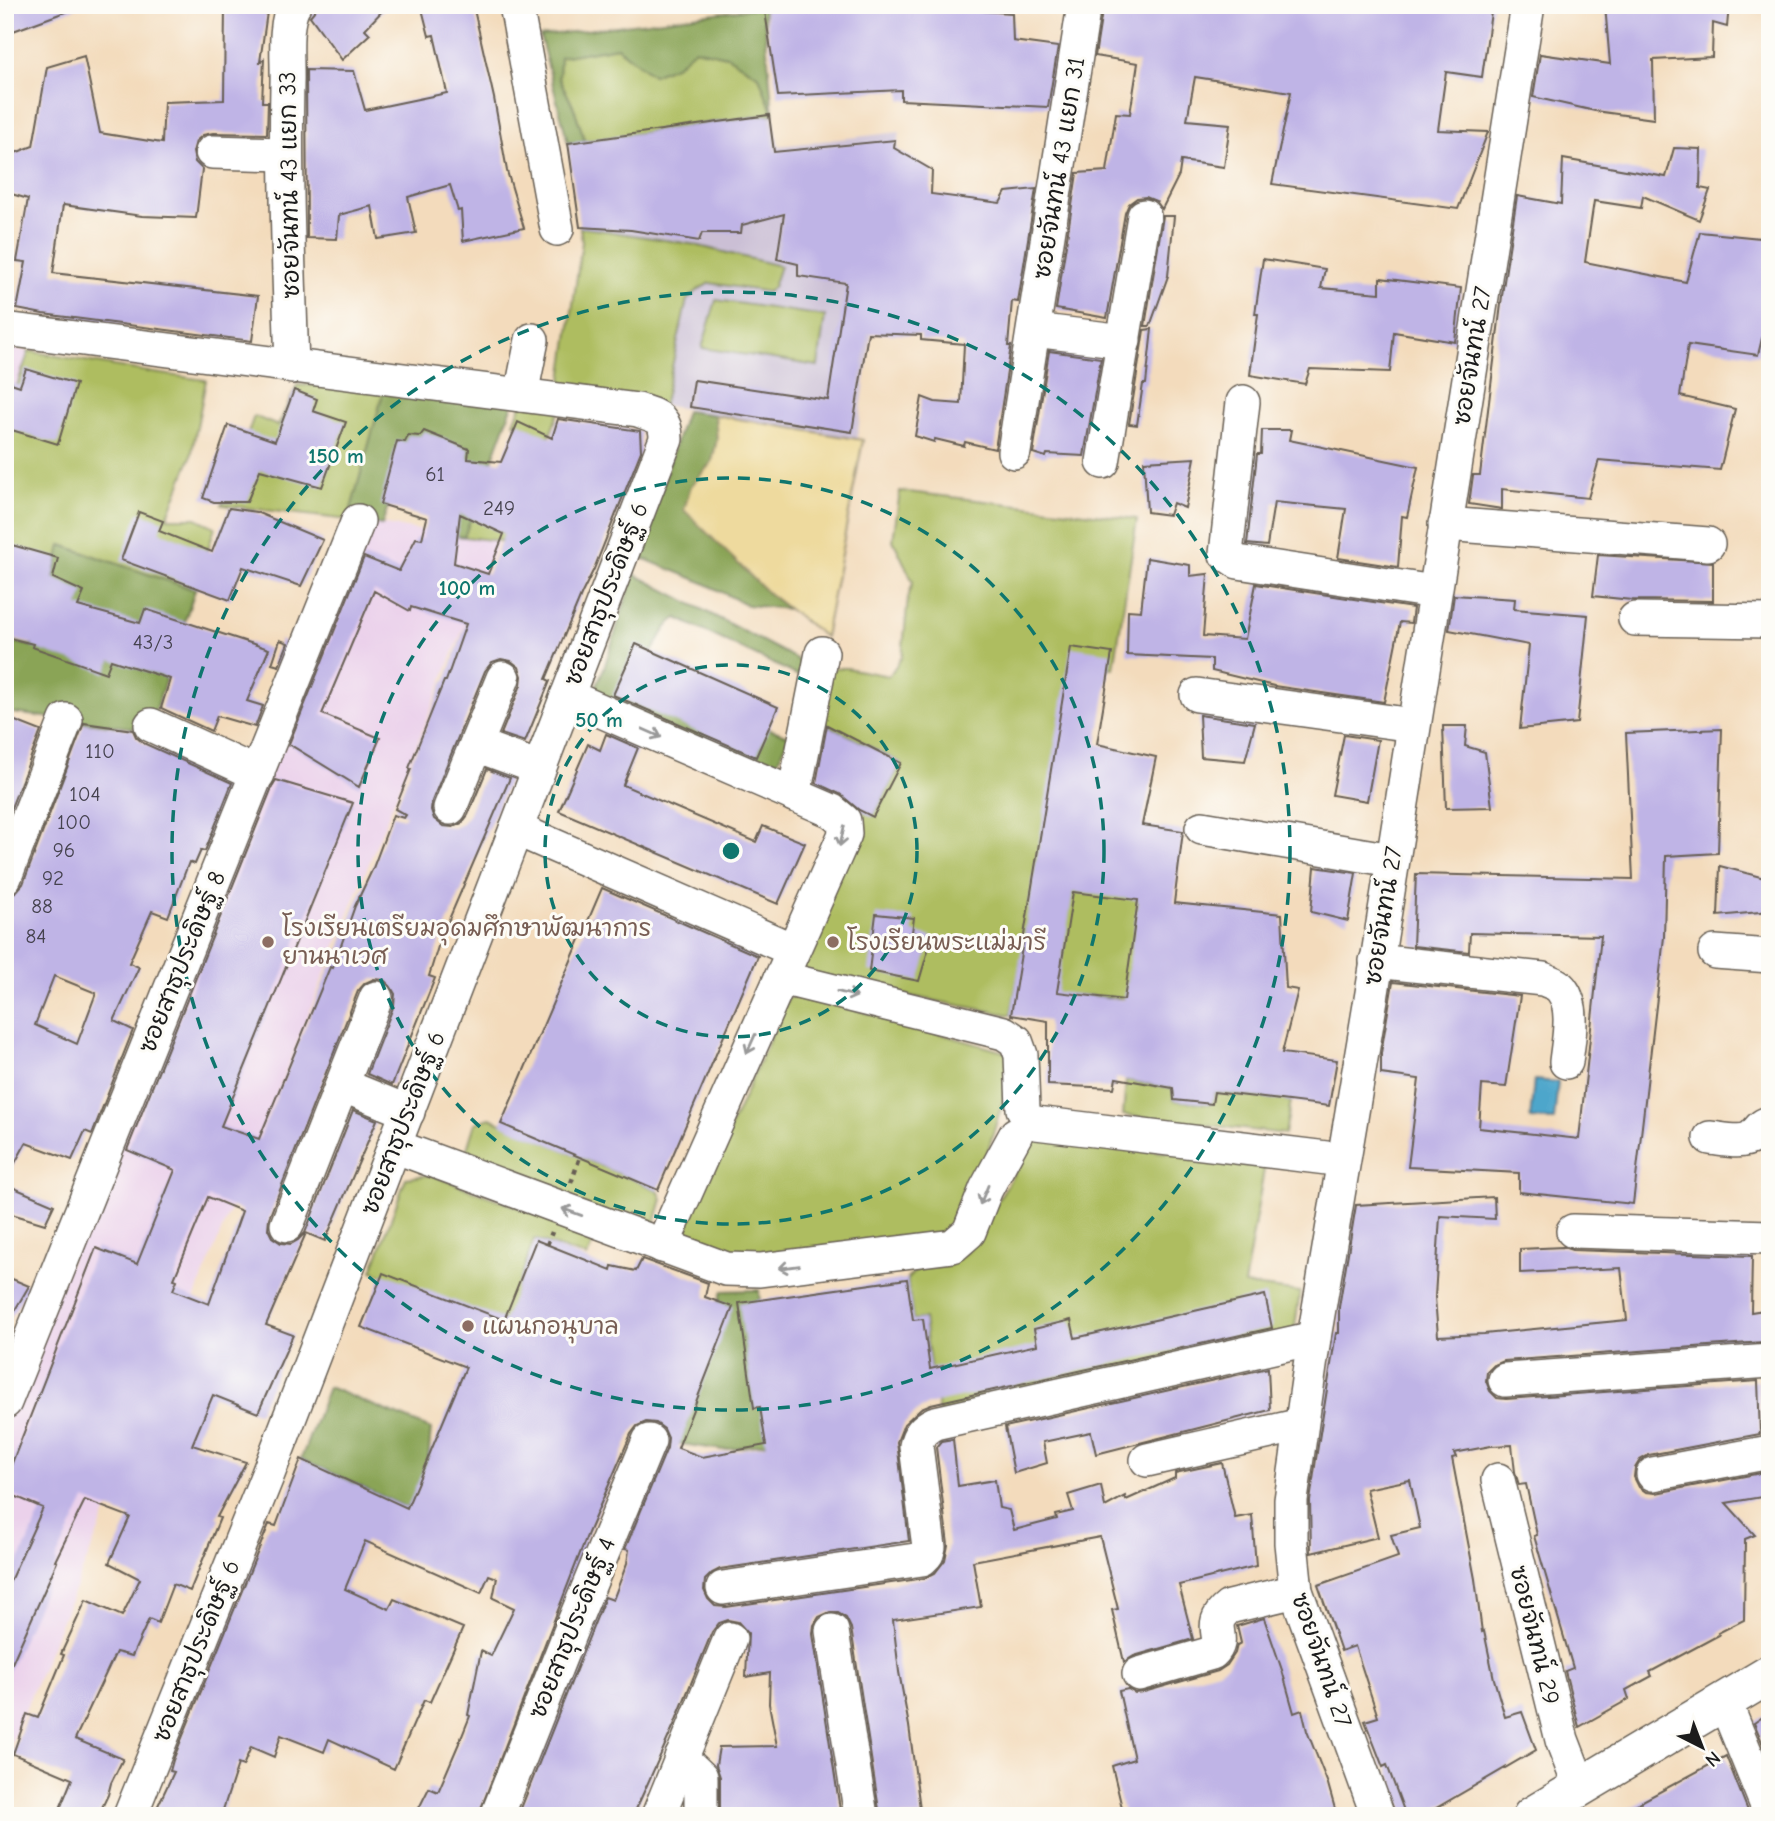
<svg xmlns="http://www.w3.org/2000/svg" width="1775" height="1821" viewBox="0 0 1775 1821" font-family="'Comic Neue','Playpen Sans Thai',sans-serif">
<rect width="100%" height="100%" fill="#fdfcf7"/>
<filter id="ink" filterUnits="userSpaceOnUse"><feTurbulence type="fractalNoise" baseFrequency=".0143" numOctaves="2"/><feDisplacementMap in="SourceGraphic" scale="14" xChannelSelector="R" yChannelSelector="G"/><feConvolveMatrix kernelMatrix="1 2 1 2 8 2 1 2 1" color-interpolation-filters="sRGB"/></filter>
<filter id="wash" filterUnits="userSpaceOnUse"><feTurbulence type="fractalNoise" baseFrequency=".00686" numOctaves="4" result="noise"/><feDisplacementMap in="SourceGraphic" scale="28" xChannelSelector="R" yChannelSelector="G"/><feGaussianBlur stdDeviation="1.57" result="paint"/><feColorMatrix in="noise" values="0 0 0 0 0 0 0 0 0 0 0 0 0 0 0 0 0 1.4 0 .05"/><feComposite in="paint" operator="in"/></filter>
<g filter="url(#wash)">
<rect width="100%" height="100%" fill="#f3dbbc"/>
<g fill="#ebd1eb">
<polygon points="5,348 29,351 5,421"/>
<polygon points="366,522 498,542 185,1322 5,1758 5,1424"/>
</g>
<polygon fill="#cbbfd5" points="773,114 779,146 900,132 857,439 561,387 582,242 568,143"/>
<g fill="#aebd60" stroke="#656c3e" stroke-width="2">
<polygon points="617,47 653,75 676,65 695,49 727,56 759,76 773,114 585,141 574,108 559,78 560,57"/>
<polygon points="580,227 691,244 780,266 773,287 768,292 710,283 699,289 687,300 663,407 561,387 582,242"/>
<polygon points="716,300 825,316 818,366 702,348"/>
<polygon points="29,351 154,373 206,380 191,457 167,518 196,518 215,527 195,590 62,545 52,589 5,578 5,421"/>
<polygon points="297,385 385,386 348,520 222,505 254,416 278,426"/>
<polygon points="522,403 560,408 549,438 514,423"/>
<polygon points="900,491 1137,519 1114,668 1077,665 1011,1015 792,974 848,854 804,782 873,816 901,763 818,720 830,668 846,668 889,676 902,657 908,598 913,582 893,540"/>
<polygon points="474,509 513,530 509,542 464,537"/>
<polygon points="1076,813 1163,839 1134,999 1049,993"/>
<polygon points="800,994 1008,1053 1008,1084 982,1170 958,1220 939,1234 766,1258 707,1250 687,1237 686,1227 788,998"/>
<polygon points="1126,1080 1173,1088 1174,1100 1211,1104 1214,1092 1291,1101 1285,1134 1123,1115"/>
<polygon points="490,1118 658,1190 662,1199 655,1223 649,1228 463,1162 475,1123"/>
<polygon points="1036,1137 1265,1164 1244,1285 1300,1292 1293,1340 940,1417 932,1381 924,1319 913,1320 907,1279 920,1267 948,1266 967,1251"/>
<polygon points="431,1175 596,1236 587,1257 534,1239 506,1322 372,1271 406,1178"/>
</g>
<g fill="#8aa456" stroke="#536039" stroke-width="2">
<polygon points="763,7 773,114 759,76 727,56 695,49 677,65 653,75 617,47 560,57 559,78 574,108 585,141 568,143 540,36"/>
<polygon points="385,386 514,401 464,537 450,535 407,447 382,525 348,520"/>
<polygon points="686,411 715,415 717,439 712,462 691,486 685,510 768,593 788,609 747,605 704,583 639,557"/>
<polygon points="61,545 195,590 149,730 5,712 5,675 15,642 32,646 52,589"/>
<path d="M 634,574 L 810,666 L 807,680 L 677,618 C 662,627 659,645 647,658 L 651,669 L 769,729 L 790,736 L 774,769 L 591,698 L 604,668 Z"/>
<polygon points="759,1290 768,1443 723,1450 674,1443 722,1291"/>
<polygon points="328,1387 431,1429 426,1484 476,1540 301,1459"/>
</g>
<polygon fill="#eeda9e" stroke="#857b5d" stroke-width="2" points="715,415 863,440 825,637 768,593 684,510 691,486 712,462 717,439"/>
<polygon fill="#4ea6cb" stroke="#356174" stroke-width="2" points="1534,1080 1558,1082 1554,1120 1530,1119"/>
<g id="blocks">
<g fill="#bfb4e6" fill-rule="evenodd">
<polygon points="5,5 76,5 76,8 5,34"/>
<polygon points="225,5 268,5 260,62 264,59 262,102 268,102 267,134 213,133 203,135 196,141 193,152 195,162 202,169 196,218 142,216 63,205 53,273 258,296 252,341 43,314 17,309 26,262 17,261 28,199 5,192 5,157 33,146 47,67 84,56 100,133 162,143 164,102 224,100"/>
<polygon points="319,5 388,5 365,29 370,34 342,60 310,16"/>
<polygon points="421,5 473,5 494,98 507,171 524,228 463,241 461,210 458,211 450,185 408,197 416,233 378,239 372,206 339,215 337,239 307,238 306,70 354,71 365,110 447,93 434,35 429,36"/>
<polygon points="764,5 887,5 1012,13 1013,41 1058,47 1048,107 901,100 901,90 778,96"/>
<polygon points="1103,5 1492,5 1482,77 1446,72 1438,130 1488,132 1458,209 1272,184 1291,92 1195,77 1187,120 1230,124 1224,167 1181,161 1179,175 1162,209 1156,201 1146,197 1137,198 1129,204 1125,213 1107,318 1056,309 1077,173 1107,171 1116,113 1130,114 1138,63 1095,56"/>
<polygon points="1605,5 1729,5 1727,27 1713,23 1712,57 1653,60 1654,119 1595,111 1533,97 1540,54 1610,64"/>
<polygon points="769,115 774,152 895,140 894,148 932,170 931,194 1000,203 1006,192 1036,189 1018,302 1012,301 1008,346 1011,346 995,449 965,442 964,446 935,439 934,442 915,436 922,397 935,402 961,404 964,344 921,340 921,335 868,333 852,432 690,407 694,380 828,400 846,283 798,276 798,264 777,259 784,214 742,225 741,233 702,233 699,241 631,230 580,227 568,143"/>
<polygon points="1674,148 1701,149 1700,188 1710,190 1699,220 1643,196 1641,208 1594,201 1585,262 1686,282 1700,232 1770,239 1770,305 1758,355 1688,345 1680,396 1735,409 1720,470 1599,460 1588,498 1502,489 1502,509 1469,504 1473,475 1480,475 1503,288 1517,196 1561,204 1563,159 1666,177"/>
<polygon points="1163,216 1174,216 1168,276 1150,326 1145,326"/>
<polygon points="1263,259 1325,269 1321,288 1380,293 1380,278 1461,288 1455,342 1394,332 1390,372 1310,369 1305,384 1250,375 1258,314 1255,314"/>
<polygon points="1152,329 1146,384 1143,384 1137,425 1129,424 1144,330"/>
<polygon points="1049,351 1101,358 1084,456 1047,454 1046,457 1033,453"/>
<polygon points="26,369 76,384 58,444 5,428 5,381 20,386"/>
<polygon points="294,390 317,399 313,411 346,422 322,487 260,470 247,502 214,502 203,498 228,425 275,441"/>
<path d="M 558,419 L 640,431 L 641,451 L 594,569 L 582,593 L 546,679 L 550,681 L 525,742 L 501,734 L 521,685 L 522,676 L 519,667 L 511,661 L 501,659 L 492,662 L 485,671 L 432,801 L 431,810 L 434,819 L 443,826 L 453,827 L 462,823 L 468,815 L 487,769 L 510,778 L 440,940 L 429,976 L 435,978 L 392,1085 L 367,1074 L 394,1005 L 395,994 L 391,987 L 384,980 L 374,979 L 365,983 L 358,991 L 269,1218 L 268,1229 L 272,1237 L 281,1243 L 291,1244 L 298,1240 L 305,1233 L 353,1110 L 377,1120 L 325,1241 L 306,1233 L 266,1325 L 293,1335 L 258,1413 L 213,1395 L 192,1445 L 246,1462 L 217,1517 L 220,1518 L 190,1591 L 173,1584 L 158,1623 L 149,1619 L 132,1656 L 116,1652 L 75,1739 L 123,1759 L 111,1783 L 108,1795 L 98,1816 L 57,1816 L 72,1779 L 13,1754 L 27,1714 L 38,1718 L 64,1655 L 61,1654 L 86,1600 L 122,1616 L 140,1579 L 109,1563 L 130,1517 L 85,1500 L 55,1561 L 57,1562 L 5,1679 L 5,1592 L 43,1508 L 5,1492 L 5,1481 L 96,1248 L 137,1264 L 175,1170 L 127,1150 L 273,785 L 276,780 L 353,803 L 221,1126 L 259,1139 L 330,967 L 333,968 L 355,906 L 373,868 L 393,815 L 404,818 L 406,815 L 395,809 L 411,769 L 409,768 L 444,681 L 446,681 L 466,624 L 411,607 L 410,611 L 374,591 L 322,714 L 380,738 L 359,787 L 289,744 L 364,557 L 399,571 L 416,538 L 422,539 L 427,518 L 380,504 L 397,441 L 405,442 L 408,435 L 420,436 L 424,431 L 469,449 L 468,459 L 501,462 L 518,422 L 552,438 ZM 460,514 L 504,534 L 488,574 L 454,563 ZM 208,1197 L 242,1211 L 209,1304 L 173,1290 L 177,1280 L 174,1279 Z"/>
<polygon points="1262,430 1291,430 1289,440 1418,467 1407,517 1402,516 1398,567 1338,558 1346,509 1274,502 1267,546 1247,544 1257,454 1261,454"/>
<polygon points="1195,458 1185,508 1173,503 1169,515 1147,512 1144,461"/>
<polygon points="229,508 256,512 323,540 301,586 243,567 230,600 121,560 139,512 163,521 159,531 212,552"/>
<polygon points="12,545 58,558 53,578 84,592 78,606 140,623 145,609 269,649 247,701 263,706 255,727 217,716 211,731 161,708 170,679 111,660 106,673 32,647 33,644 5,637 5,561"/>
<polygon points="1598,555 1713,562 1713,601 1632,600 1593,596"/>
<polygon points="1147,558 1190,565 1190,576 1208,574 1203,636 1245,639 1256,584 1413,608 1411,623 1400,622 1384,702 1274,686 1212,671 1212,659 1127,655 1128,610 1141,611"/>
<polygon points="1454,595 1515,599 1514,609 1588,615 1577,723 1520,729 1529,645 1449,630"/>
<polygon points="280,640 288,643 279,666 272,664"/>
<polygon points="636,644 778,707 756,757 613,695"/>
<path d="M 1071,647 L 1112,653 L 1097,744 L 1156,757 L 1142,825 L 1183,831 L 1174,903 L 1282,914 L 1286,988 L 1298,990 L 1282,1053 L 1337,1060 L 1329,1106 L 1214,1092 L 1212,1104 L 1174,1100 L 1173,1088 L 1116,1078 L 1114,1088 L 1048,1085 L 1048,1021 L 1011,1015 ZM 1073,892 L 1138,900 L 1124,1000 L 1057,992 Z"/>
<polygon points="1199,715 1255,723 1245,761 1201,757"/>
<polygon points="5,717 41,731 5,823"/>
<path d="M 84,723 L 133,730 L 136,737 L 143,743 L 232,783 L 205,851 L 201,850 L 195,864 L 189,862 L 168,917 L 152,911 L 129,963 L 139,967 L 114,1021 L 133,1030 L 92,1134 L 85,1131 L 72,1160 L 26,1143 L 5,1181 L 5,896 L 16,892 L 23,884 ZM 54,976 L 96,993 L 77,1044 L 35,1025 Z"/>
<polygon points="827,725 901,763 873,817 859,810 840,794 816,783"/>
<polygon points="1443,726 1467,726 1465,746 1485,752 1492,807 1446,808"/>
<polygon points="1722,729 1718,853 1666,856 1664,937 1633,1204 1519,1192 1519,1173 1408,1167 1419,1079 1381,1074 1381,1053 1393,982 1520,996 1506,1087 1482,1085 1479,1128 1579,1139 1601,936 1470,933 1469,952 1413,946 1416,874 1633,879 1626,733"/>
<polygon points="606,734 638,748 623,785 756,842 763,826 805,843 778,904 559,811 588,744 600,750"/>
<polygon points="1344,735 1378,740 1367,801 1332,795"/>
<polygon points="1720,866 1768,879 1770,911 1718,916"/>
<polygon points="1315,867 1356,873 1348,921 1311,912"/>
<polygon points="602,888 758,956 658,1190 501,1124"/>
<polygon points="876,914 914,918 912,932 932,937 919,981 869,971"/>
<polygon points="5,1184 54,1205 45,1224 5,1212"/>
<polygon points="1494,1197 1495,1219 1440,1216 1435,1297 1438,1336 1484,1334 1627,1320 1621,1268 1520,1273 1520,1249 1563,1247 1572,1250 1752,1256 1751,1312 1764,1310 1763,1342 1504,1361 1494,1365 1487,1372 1486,1381 1490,1391 1497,1398 1506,1399 1758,1381 1760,1434 1649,1455 1640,1460 1635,1468 1634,1477 1639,1487 1646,1492 1656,1493 1761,1473 1762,1497 1726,1503 1755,1535 1745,1539 1744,1620 1718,1633 1719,1635 1650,1672 1652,1676 1626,1690 1629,1699 1579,1727 1565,1671 1573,1668 1534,1536 1537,1535 1526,1484 1519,1485 1515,1472 1512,1445 1491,1446 1454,1453 1456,1457 1452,1458 1475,1579 1482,1632 1484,1631 1494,1679 1505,1717 1522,1712 1536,1750 1433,1810 1435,1816 1406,1816 1387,1765 1383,1767 1365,1721 1378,1717 1355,1646 1341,1651 1318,1585 1398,1557 1391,1535 1420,1528 1410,1480 1366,1489 1378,1537 1311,1553 1310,1501 1317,1452 1336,1333 1339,1333 1339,1307 1356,1205"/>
<polygon points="536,1240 611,1270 612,1266 636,1271 642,1259 708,1283 705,1297 733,1307 678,1448 702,1457 766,1445 760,1407 754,1408 739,1303 907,1279 913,1320 923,1319 930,1369 1037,1345 1034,1329 1071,1320 1075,1338 1265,1295 1272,1328 931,1404 921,1408 904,1424 897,1442 909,1541 720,1569 712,1573 705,1580 704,1590 708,1599 715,1606 726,1607 925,1578 935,1573 945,1560 948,1545 936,1447 941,1441 953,1439 958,1486 995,1480 999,1508 1009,1510 1014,1530 1057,1519 1056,1515 1073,1511 1068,1495 1101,1485 1105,1507 1125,1496 1126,1500 1175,1478 1175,1473 1222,1463 1235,1518 1252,1515 1256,1566 1179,1585 1193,1639 1134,1656 1124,1662 1112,1610 1118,1609 1100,1537 973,1561 981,1607 893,1620 899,1672 909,1726 921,1816 880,1816 851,1628 846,1618 838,1613 830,1612 819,1617 814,1625 813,1634 841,1816 720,1816 720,1777 716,1765 719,1747 777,1746 769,1704 770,1673 746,1677 748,1633 738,1622 728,1620 719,1623 712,1632 674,1725 633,1816 518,1816 605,1597 613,1600 627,1563 629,1550 625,1549 667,1448 668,1438 664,1429 656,1423 646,1422 637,1426 631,1434 588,1533 478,1816 415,1816 429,1788 438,1792 462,1736 470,1716 468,1715 481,1651 491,1656 514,1608 493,1598 497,1578 489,1575 481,1593 365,1541 345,1589 389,1609 394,1599 463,1628 430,1702 424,1700 394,1769 329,1739 324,1752 281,1735 274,1757 251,1747 243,1766 238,1764 221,1816 153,1816 174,1772 170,1771 173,1760 269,1524 276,1526 301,1459 407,1508 466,1367 361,1327 383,1273 504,1320"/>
<polygon points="5,1276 29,1286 5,1327"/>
<polygon points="1268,1368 1270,1410 1096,1454 1091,1432 1043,1442 1047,1463 1014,1473 1005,1427"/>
<polygon points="1264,1618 1282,1670 1294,1713 1302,1710 1307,1731 1328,1784 1337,1816 1124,1816 1112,1766 1134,1759 1119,1691 1128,1689 1135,1693 1144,1692 1218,1671 1227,1665 1235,1653 1237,1645 1241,1643 1237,1626"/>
<polygon points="1770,1712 1770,1761 1754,1723"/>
<polygon points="1726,1756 1750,1816 1615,1816"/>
</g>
</g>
</g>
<g filter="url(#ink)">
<use href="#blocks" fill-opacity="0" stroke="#675f54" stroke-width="2"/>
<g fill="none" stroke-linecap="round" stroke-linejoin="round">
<g stroke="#675f54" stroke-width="36">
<g id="minor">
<polyline points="516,5 557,229"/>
<polyline points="212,152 286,154"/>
<path d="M 5,329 L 638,410 C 657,417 666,417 666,439 L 268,1474 L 130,1816"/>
<polyline points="1034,330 1124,341"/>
<path d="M 292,367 C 289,272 285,178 287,84 C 288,60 283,26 294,5"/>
<polyline points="521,395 532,340"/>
<polyline points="1243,402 1226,554 1238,562 1434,592"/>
<polyline points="1014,452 1084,5"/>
<polyline points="1103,462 1144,216"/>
<polyline points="1445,524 1708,544"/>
<polyline points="1635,619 1770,621"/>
<polyline points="1197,695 1413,725"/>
<polyline points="567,696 832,811 844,821 845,834 662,1246"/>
<polyline points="151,725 258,774"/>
<polyline points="476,745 539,768"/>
<polyline points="794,795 822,653"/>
<polyline points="450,808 503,678"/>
<polyline points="1202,828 1392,860"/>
<polyline points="516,829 793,950"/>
<polyline points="5,877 66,720"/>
<polyline points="1715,952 1770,956"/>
<path d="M 1376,961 L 1543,979 C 1550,982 1558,984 1562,990 C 1576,1008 1568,1042 1566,1062"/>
<polyline points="781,978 1004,1033 1016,1041 1021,1055 1023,1109"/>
<polyline points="342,1085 408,1112"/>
<polyline points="1036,1123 1343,1160"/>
<path d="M 1710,1138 C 1722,1139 1742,1144 1752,1137 C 1759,1131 1760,1125 1770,1123"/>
<polyline points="394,1146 726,1269 760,1270 953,1246 969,1232 986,1189 1016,1134"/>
<polyline points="287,1225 376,998"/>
<polyline points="1573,1231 1770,1237"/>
<polyline points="1505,1380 1770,1361"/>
<polyline points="5,1402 358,521"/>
<polyline points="1147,1460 1301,1425"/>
<polyline points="1653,1474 1770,1452"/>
<polyline points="1498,1480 1562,1740 1580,1787"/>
<path d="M 723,1588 L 922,1559 L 927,1554 L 929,1547 L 916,1446 C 918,1434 924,1428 935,1423 L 1314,1338"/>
<polyline points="832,1631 861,1816"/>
<path d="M 1139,1674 L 1212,1653 C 1229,1637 1204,1626 1229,1607 L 1296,1591"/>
<polyline points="1724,1700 1770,1813"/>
<polyline points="681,1758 701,1777 701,1816"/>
<polyline points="497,1816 574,1622 649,1441"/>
<polyline points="658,1816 730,1639"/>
<polyline points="1378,1816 1296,1591 1291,1543 1291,1500 1314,1338 1372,993 1528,5"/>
</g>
</g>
<g stroke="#675f54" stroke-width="41">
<polyline id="major" points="1532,1816 1770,1674"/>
</g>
<g stroke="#675f54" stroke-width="4.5" stroke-dasharray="5 5" stroke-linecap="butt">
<polyline points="571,1183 580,1157"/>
<polyline points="547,1245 552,1232"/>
</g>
<use href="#minor" stroke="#fff" stroke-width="33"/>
<use href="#major" stroke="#fff" stroke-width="38"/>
</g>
<defs><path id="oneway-shaft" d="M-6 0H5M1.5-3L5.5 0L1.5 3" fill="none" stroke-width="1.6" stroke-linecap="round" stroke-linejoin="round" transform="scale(1.75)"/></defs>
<g stroke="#999">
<use href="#oneway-shaft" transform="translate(652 733) rotate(24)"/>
<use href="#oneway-shaft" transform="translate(842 836) rotate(103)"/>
<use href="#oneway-shaft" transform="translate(847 994) rotate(14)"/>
<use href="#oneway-shaft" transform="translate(751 1044) rotate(114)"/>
<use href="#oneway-shaft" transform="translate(984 1195) rotate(113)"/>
<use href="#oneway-shaft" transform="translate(572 1212) rotate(-160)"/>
<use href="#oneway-shaft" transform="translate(789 1267) rotate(173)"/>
</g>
</g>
<g fill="none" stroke="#0f766e" stroke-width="3.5" stroke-dasharray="12 9">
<circle cx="731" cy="851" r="186"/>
<circle cx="731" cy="851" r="373"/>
<circle cx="731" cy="851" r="559"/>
</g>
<g fill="#8d6e63" stroke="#fdfcf7" stroke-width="2.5">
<circle cx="268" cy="942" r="7"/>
<circle cx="833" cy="942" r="7"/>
<circle cx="468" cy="1326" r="7"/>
</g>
<g text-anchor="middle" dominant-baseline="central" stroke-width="6" stroke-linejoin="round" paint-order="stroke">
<g font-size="21" fill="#45424e">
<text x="435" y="474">61</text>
<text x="499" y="508">249</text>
<text x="153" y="642">43/3</text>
<text x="100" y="751">110</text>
<text x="85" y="794">104</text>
<text x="74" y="822">100</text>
<text x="64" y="850">96</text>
<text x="53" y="878">92</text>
<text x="42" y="906">88</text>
<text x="36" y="936">84</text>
</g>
<g font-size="24" fill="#1c1c1c" stroke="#fdfcf7">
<text transform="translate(1059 168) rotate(-81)">ซอยจันทน์ 43 แยก 31</text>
<text transform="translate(289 185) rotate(-91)">ซอยจันทน์ 43 แยก 33</text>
<text transform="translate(1472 356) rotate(-81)">ซอยจันทน์ 27</text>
<text transform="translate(606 594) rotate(-69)">ซอยสาธุประดิษฐ์ 6</text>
<text transform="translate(1383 916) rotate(-81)">ซอยจันทน์ 27</text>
<text transform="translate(182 962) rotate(-68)">ซอยสาธุประดิษฐ์ 8</text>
<text transform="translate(403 1123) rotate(-69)">ซอยสาธุประดิษฐ์ 6</text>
<text transform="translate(572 1628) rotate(-68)">ซอยสาธุประดิษฐ์ 4</text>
<text transform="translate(1535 1635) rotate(76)">ซอยจันทน์ 29</text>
<text transform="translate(196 1651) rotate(-68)">ซอยสาธุประดิษฐ์ 6</text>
<text transform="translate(1322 1660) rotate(71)">ซอยจันทน์ 27</text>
</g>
<g font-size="24" fill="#785e54" stroke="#fdfcf7" text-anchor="start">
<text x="282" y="928">โรงเรียนเตรียมอุดมศึกษาพัฒนาการ<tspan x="282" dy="28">ยานนาเวศ</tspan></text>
<text x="847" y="942">โรงเรียนพระแม่มารี</text>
<text x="482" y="1326">แผนกอนุบาล</text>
</g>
</g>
<circle cx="731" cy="851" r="10" fill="#0f766e" stroke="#fdfcf7" stroke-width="3.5"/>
<g font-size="21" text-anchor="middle" font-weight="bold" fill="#0f766e" stroke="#fdfcf7" stroke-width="6" stroke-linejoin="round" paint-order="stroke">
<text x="336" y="463">150 m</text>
<text x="467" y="595">100 m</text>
<text x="599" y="727">50 m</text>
</g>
<rect width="1775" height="1821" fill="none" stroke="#fdfcf7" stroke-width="28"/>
<g transform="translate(1702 1747) rotate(138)" stroke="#fdfcf7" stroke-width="5" paint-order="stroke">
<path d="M0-5L12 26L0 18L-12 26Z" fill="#1c1c1c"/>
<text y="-10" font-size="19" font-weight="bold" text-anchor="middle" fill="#1c1c1c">N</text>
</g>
</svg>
